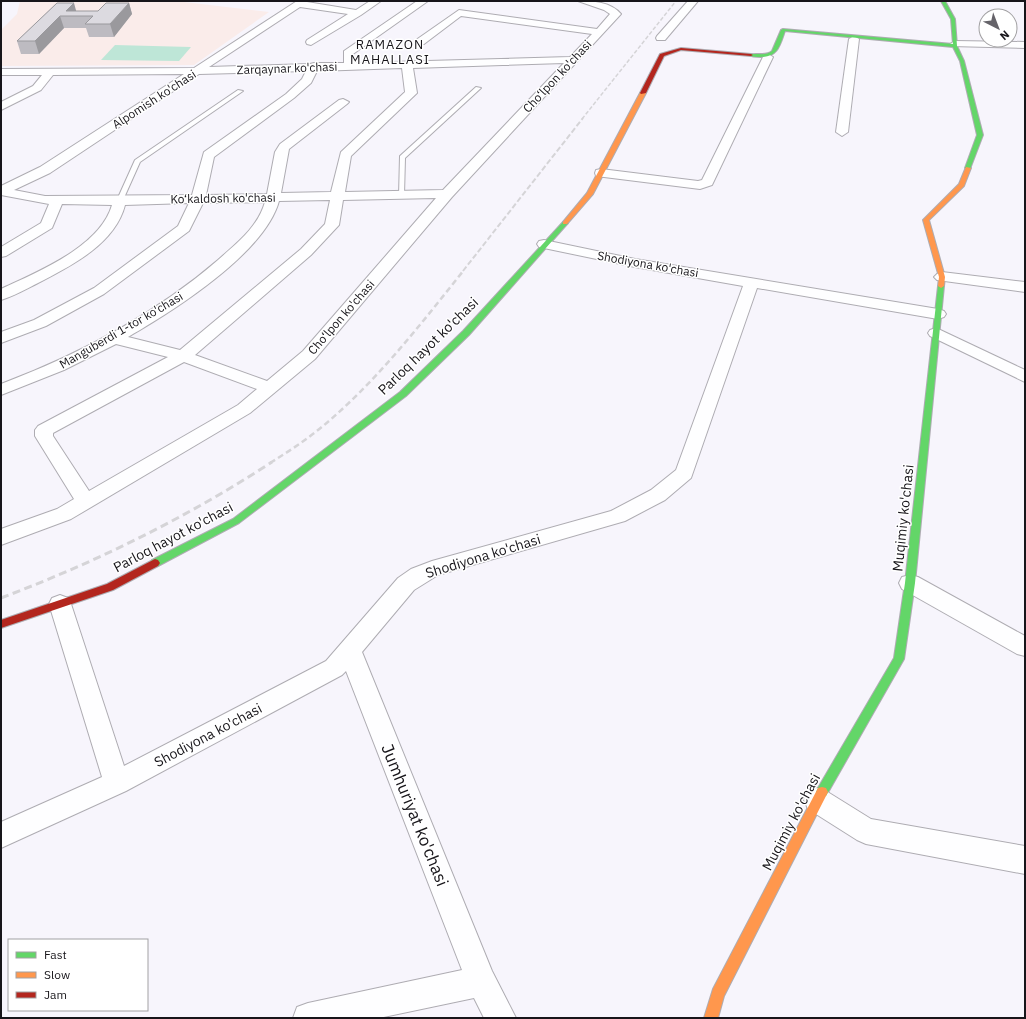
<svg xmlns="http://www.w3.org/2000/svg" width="1026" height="1019" viewBox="0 0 1026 1019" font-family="'IBM Plex Sans',sans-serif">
<rect width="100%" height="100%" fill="#f7f5fc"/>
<polygon fill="#faecea" points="20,1 176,1 269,12 194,65 1,66 1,30 17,14"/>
<polygon fill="#bee6d7" points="115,45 191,47 179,61 101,60"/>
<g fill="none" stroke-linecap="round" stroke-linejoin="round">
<g stroke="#aeacb2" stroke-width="2">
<g id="lane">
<polygon points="476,87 481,88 405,158 404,195 399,196 400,156"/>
<polygon points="238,90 243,91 140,162 123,200 118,201 117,200 135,160"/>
</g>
</g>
<g stroke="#aeacb2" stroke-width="2">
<g id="street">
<path d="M 297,1 L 308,1 L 307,2 L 356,10 L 370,1 L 381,1 L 361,15 L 311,45 L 307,44 L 306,42 L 307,40 L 348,14 L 300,7 L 209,67 L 310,64 L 314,63 L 344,63 L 344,51 L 417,1 L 428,1 L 353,54 L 354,63 L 570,57 L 592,34 L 461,16 L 424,44 L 416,44 L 415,42 L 416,40 L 459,10 L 597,29 L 610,14 L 604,10 L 578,1 C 593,1 611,2 621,14 L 452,197 L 315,359 L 250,413 L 71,519 L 1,545 L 1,529 L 57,509 L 74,499 L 35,436 L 35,430 L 38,426 L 168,357 L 116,344 L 64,370 L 1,395 L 1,384 C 80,354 154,315 218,260 C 237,243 258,227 265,202 L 203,203 L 189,231 L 104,294 L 46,326 L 1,343 L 1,332 L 34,320 L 94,288 L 178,226 L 189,203 L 125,205 C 115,244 71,266 38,283 C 26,289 14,296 1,300 L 1,289 C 37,272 100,247 112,205 L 62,204 L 52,228 L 6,256 L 1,257 L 1,247 L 41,223 L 49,204 L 1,195 L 1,186 L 40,167 L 184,74 L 53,75 L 41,90 L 1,110 L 1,102 L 33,86 L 42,75 L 1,75 L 1,69 L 194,68 ZM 564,63 L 443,190 L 345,192 L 351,156 L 417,93 L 413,68 ZM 402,68 L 405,92 L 341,152 L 331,192 L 281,193 L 289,149 L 347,104 L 349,102 L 343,99 L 339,100 L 280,144 L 275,152 L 267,194 L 206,195 L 214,157 L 294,98 L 311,83 L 317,71 ZM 306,71 L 302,79 L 286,94 L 204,152 L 192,195 L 45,196 L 14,190 L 50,173 L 199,74 ZM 436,198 L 303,351 L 267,381 L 195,355 L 311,255 L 339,225 L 343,200 ZM 330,200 L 325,224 L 301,249 L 180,350 L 128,337 C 173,311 265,253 279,201 ZM 184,362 L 257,389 L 238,405 L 89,491 L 53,436 L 53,433 Z"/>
<polygon points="688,1 698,1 665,40 657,40 656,38 657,36"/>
<polygon points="854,36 859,39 848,132 842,136 836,132 849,39"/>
<polygon points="955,41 1025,42 1025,48 951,46 950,44"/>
<polygon points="768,54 773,57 712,185 700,189 596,176 595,173 596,170 601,169 698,181 702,180 763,57"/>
<polygon points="544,240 635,259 938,309 944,311 946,314 944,317 938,319 757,288 691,478 665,500 625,521 438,575 414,590 362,652 492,971 516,1018 484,1018 474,998 379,1018 293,1018 297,1007 308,1003 462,970 346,671 342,675 126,791 1,848 1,822 102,777 49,604 52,598 60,595 68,598 71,604 124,766 326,661 398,578 411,569 432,561 611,511 651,490 676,470 743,286 635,267 539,247 537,244 539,241"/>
<polygon points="942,272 1025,282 1025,292 937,280 934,277 937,274"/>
<polygon points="936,328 1025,370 1025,382 930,336 928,333 930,330"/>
<polygon points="910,575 918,577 1025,636 1025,656 1017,654 902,589 899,583 902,577"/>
<polygon points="817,788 826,791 871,819 1025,846 1025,874 866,844 857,840 808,809 804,800 808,791"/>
</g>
</g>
<g stroke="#aeacb2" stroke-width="2">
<g id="fast">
<path d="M 941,1 L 945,1 L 955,19 L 957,46 L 964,61 L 983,135 L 970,169 L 965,168 L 977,135 L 960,61 L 953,47 L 785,31 C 780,45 778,57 761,57 C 757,57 752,57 749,55 C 756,52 765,57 772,51 L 781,30 L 783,29 L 953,44 L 951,19 Z"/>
<polygon points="563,222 568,223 469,335 406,396 239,523 158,566 152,566 150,563 152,560 233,519 400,392 463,331"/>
<polygon points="941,284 944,286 915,583 904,659 826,796 822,797 818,796 816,792 818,788 894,658 905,583 938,286"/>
</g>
</g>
<g stroke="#aeacb2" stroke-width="2">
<g id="slow">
<polygon points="643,91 646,93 593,194 567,224 563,224 563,222 587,193 640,93"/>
<polygon points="966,167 971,168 964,186 929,220 945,277 944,286 941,288 938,286 939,277 923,220 959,184"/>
<polygon points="822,787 826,788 828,792 826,796 724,996 718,1018 704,1018 713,989 818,788"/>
</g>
</g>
<g stroke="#aeacb2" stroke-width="2">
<g id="jam">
<polygon points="681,48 751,54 753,55 751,56 681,50 664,56 646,93 641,94 640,93 660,54"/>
<polygon points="155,559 158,560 160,563 158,566 113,590 1,628 1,620 107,584"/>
</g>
</g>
<use href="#lane" fill="#fefeff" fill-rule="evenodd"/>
<use href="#street" fill="#fefeff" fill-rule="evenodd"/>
<use href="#fast" fill="#63d668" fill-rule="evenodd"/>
<use href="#slow" fill="#ff974d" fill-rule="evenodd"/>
<use href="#jam" fill="#b3261e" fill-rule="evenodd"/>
<polyline stroke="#d5d4d7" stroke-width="1.5" stroke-dasharray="4 2" stroke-linecap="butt" points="582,119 676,1"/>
<polyline stroke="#d5d4d7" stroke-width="2" stroke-dasharray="5.5 2.5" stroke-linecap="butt" points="463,271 583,118"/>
<path stroke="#d5d4d7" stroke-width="2.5" stroke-dasharray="6 3.5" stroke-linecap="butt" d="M 270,463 C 288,452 306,440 323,426 C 377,381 420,325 464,270"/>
<path stroke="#d5d4d7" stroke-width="3" stroke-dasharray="8 4.5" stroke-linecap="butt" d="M 1,598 C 96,562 186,518 272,462"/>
</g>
<polygon fill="#bdbbc1" points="57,3 76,11 98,11 129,3 132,14 114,37 89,37 86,28 64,28 39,54 21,54 17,41"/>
<g fill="#9a999d">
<polygon points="74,3 77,14 66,11"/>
<polygon points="129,3 132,14 114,37 110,24"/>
<polygon points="60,16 64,28 39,54 35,41"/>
</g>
<polygon fill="#dcdae0" stroke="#9a999d" points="57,3 74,3 66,11 98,11 106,3 129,3 110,24 85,24 93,16 60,16 35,41 17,41"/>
<g text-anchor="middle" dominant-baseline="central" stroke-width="3" stroke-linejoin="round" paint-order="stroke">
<g font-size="12" fill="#17151a" stroke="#fff">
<text transform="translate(287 68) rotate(-2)">Zarqaynar ko'chasi</text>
<text transform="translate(557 76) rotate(-47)">Cho‘lpon ko'chasi</text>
<text transform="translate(154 99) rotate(-33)">Alpomish ko'chasi</text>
<text transform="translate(223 198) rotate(-1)">Ko‘kaldosh ko'chasi</text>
<text transform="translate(648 264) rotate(10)">Shodiyona ko'chasi</text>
<text transform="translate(341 317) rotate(-49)">Cho‘lpon ko'chasi</text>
<text transform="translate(121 330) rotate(-30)">Manguberdi 1-tor ko'chasi</text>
</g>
<g font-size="13" letter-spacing="1" fill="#17151a" stroke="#fff">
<text x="390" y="44">RAMAZON<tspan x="390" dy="15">MAHALLASI</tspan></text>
</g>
<g font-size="14" fill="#17151a" stroke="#fff">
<text transform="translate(428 346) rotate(-44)">Parloq hayot ko'chasi</text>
<text transform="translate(903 518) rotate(-84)">Muqimiy ko'chasi</text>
<text transform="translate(173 537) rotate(-28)">Parloq hayot ko'chasi</text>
<text transform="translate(483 556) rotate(-17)">Shodiyona ko'chasi</text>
<text transform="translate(208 735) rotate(-28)">Shodiyona ko'chasi</text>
<text transform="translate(791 822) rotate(-62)">Muqimiy ko'chasi</text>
</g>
<g font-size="17" fill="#17151a" stroke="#fff">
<text transform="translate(415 815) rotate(68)">Jumhuriyat ko'chasi</text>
</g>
</g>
<rect width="1026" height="1019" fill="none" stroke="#17151a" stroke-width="4"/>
<rect x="8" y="939" width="140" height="72" fill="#ffffff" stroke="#a2a1a3"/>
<rect x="16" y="952" width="20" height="6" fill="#63d668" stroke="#a2a1a3"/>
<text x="44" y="959" font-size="12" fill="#17151a">Fast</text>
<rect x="16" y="972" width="20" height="6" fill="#ff974d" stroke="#a2a1a3"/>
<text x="44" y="979" font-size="12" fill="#17151a">Slow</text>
<rect x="16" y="992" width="20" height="6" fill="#b3261e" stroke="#a2a1a3"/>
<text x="44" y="999" font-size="12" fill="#17151a">Jam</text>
<g transform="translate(998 28) rotate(138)"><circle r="19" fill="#ffffff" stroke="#a2a1a3"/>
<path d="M0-3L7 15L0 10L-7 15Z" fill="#656369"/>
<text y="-6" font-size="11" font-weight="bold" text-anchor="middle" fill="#17151a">N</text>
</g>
</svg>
